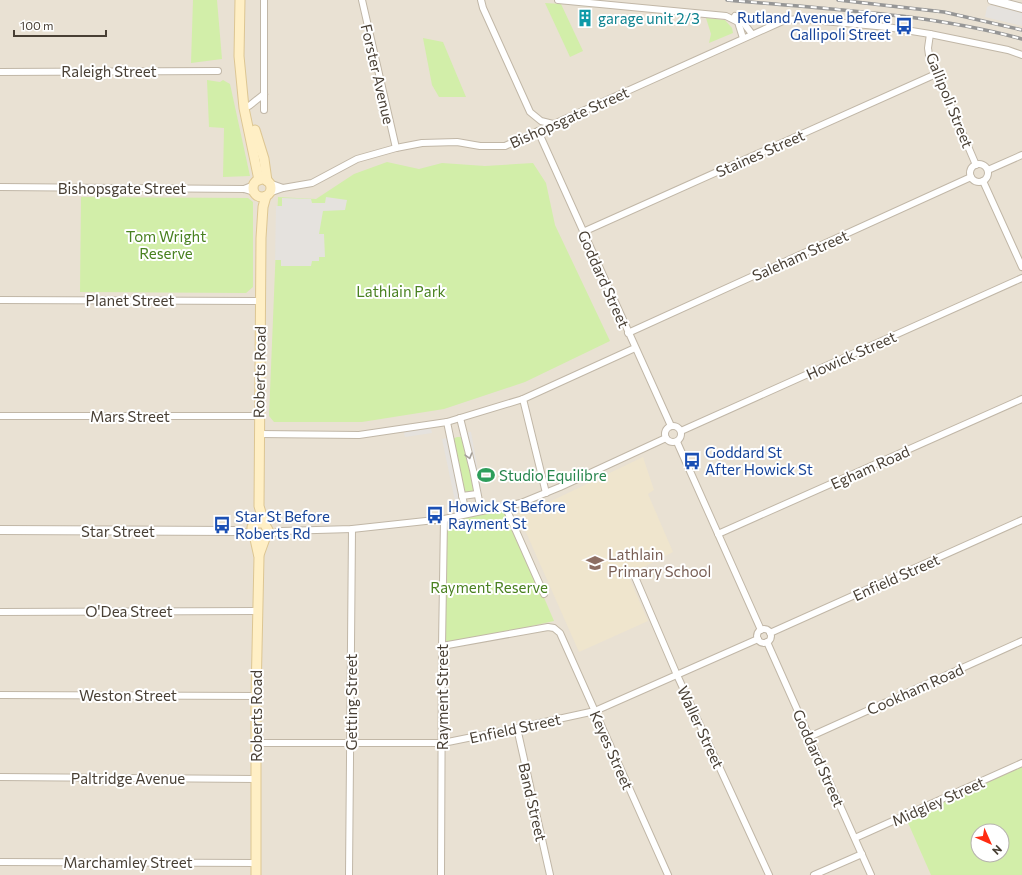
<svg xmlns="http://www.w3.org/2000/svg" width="1022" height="875" viewBox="0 0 1022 875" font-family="Commissioner,sans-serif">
<rect width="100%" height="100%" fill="#f5efe5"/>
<path fill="#e9e1d3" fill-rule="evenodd" d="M 0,0 L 1022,0 L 1022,875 L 0,875 ZM 978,831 L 1002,831 L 1002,855 L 978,855 Z"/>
<polygon fill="#efe5cd" points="643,457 654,490 648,494 673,552 628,575 648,621 579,652 517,512 545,504"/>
<g fill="#d2eea9" fill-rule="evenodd">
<polygon points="193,0 217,0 222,59 191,63"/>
<polygon points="545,3 561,4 583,51 570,57"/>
<polygon points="706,18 725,20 732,28 733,33 709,43 711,34"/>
<polygon points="423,38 443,42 466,97 439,97 432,85"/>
<polygon points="207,80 220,82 223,80 230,84 250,176 223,177 224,128 209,127"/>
<polygon points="387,162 419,169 442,163 485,166 533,163 546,183 555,225 610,341 525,382 444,409 362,422 274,422 269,416 278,197 316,199 354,174"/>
<polygon points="81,197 248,198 253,202 253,287 246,293 80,292"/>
<polygon points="457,437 464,437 477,494 462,496 450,440"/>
<polygon points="507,511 554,621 442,646 444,519"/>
<path d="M 1022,763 L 1022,875 L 931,875 L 905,816 ZM 978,831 L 1002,831 L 1002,855 L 978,855 Z"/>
</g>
<g fill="#e5e2de">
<polygon points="991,5 1022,13 1022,26 985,17 987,7"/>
<polygon points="326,197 347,200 345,210 323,211 319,234 324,234 325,257 319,257 319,261 312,261 311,266 281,266 281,260 275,260 276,206 282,206 282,198 311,199 312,203 325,203"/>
<polygon points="430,424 432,433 405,437 403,429"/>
<polygon points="471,432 482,493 477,494 463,433"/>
<polygon points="450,437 462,499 455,501 442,439"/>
</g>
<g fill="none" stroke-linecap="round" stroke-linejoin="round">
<g stroke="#c1b7a7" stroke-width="8">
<g id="minor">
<polyline points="362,0 396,148"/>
<polyline points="481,0 483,8 530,112 541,121 553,124"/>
<polyline points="558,0 726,16 738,22 743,38"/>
<polyline points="735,16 742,21 752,34"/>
<polyline points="930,34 928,48 929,55 976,165"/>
<polyline points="0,72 218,71"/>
<polyline points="249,106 264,94"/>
<polyline points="264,110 264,0"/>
<polyline points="538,131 671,426"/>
<circle cx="979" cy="173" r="9"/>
<polyline points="988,170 1022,155"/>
<polyline points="983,181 1022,267"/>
<polyline points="269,183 283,188"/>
<polyline points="0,187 244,189 254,192"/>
<polyline points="244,189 254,185"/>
<polyline points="269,193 283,188 312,183 357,159 396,148 422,143 457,142 480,146 505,146 785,20 802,19 887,27 930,34 1008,50 1022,55"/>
<polyline points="583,232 936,74"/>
<polyline points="0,300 260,301"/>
<polyline points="628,333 971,177"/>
<polyline points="523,399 546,493"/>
<polyline points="0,416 259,416"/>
<polyline points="460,418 473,470 481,511"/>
<polyline points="447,422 466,514"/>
<circle cx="673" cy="434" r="8"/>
<polyline points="681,431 1022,278"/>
<polyline points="259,434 359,435 447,422 523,399 635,348"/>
<polyline points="677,442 761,630"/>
<polyline points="462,496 477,494"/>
<polyline points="505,506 544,594"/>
<polyline points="718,534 1022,399"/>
<polyline points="268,535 281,531 352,529 444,519 521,503 560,487 666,438"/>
<polyline points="635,577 677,675 769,875"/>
<polyline points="0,612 257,611"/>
<circle cx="764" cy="636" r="7"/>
<polyline points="770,633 1022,520"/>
<polyline points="767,642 871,875"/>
<polyline points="442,646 548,627 554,628 560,633 668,875"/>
<polyline points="0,695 256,696"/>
<polyline points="517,728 550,875"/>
<polyline points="809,737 1022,641"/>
<polyline points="257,743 443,743 517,728 595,711 758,639"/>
<polyline points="0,777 255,779"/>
<polyline points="855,838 1022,763"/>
<polyline points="0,862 256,863"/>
<polyline points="349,875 352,529"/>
<polyline points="441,875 442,646 444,519"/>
<polyline points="814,875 862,854"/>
</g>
</g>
<g stroke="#c1b7a7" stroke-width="10">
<g id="tertiary">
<polyline points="992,0 1022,8"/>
<polyline points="0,530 236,531 252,535"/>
</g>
</g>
<g stroke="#ddc692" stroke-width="11">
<g id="secondary">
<polyline points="240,0 239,56 244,108 259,180"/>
<polyline points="255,130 264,159 267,181"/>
<circle cx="262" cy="188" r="9"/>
<polyline points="264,523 259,506 261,238 263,207 266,196"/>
<polyline points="255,539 259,557 256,696 256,875"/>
<polyline points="259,555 268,530 264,523 256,523 252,527 252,535 258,540 264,539"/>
</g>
</g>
<use href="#minor" stroke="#fff" stroke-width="6"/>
<use href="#tertiary" stroke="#fff" stroke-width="8"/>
<use href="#secondary" stroke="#ffefc5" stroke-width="9"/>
<g stroke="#969696" stroke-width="3.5">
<g id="rail">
<path d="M 727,0 C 826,9 926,13 1022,39"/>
<polyline points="838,0 944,12 1022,30"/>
</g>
</g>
<use href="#rail" stroke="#fff" stroke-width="2" stroke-dasharray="6" stroke-linecap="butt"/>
</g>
<defs><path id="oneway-chevron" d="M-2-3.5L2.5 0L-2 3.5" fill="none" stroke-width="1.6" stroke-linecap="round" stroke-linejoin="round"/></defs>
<use stroke="#a49f9a" href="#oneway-chevron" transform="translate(469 456) rotate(74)"/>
<defs>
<g id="building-bare" transform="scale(1.38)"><path d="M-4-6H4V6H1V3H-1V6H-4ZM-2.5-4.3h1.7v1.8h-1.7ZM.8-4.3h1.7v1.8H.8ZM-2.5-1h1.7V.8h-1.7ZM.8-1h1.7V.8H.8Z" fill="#0f9aa8" stroke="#fff" stroke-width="2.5" paint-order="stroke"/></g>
<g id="bus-bare" transform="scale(1.38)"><path d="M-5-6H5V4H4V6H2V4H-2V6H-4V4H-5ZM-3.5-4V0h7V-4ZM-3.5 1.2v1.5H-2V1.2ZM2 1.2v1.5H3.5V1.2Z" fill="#1a4fb4" stroke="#fff" stroke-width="2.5" paint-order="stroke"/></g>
<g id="stadium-bare" transform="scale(1.38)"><path d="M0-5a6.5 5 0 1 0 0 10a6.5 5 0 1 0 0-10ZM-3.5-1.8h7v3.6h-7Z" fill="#2e9e5b" stroke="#fff" stroke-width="2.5" paint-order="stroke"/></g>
<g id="school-bare" transform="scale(1.38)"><path d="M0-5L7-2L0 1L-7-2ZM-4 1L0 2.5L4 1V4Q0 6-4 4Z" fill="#8d6e63" stroke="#fff" stroke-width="2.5" paint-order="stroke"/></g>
</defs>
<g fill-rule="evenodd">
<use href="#building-bare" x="585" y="18"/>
<use href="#bus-bare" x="904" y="26"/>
<use href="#bus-bare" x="692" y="461"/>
<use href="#stadium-bare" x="486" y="475"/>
<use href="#bus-bare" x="435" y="515"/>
<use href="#bus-bare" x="222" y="525"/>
<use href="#school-bare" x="595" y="563"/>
</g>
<g text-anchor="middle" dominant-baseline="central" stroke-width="4" stroke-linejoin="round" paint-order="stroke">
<g font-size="15" fill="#164399" stroke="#fff" text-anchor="start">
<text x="891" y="17" text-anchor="end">Rutland Avenue before<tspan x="891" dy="17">Gallipoli Street</tspan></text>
<text x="705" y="452">Goddard St<tspan x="705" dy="17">After Howick St</tspan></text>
<text x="448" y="506">Howick St Before<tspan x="448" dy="17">Rayment St</tspan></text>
<text x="235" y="516">Star St Before<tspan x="235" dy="17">Roberts Rd</tspan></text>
</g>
<g font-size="15" fill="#0d838f" stroke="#fff" text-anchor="start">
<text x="598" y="18">garage unit 2/3</text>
</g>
<g font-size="15" fill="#483f34" stroke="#fff">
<text x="109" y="71">Raleigh Street</text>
<text transform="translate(378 74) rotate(77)">Forster Avenue</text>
<text transform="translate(950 100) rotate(68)">Gallipoli Street</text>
<text transform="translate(569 117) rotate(-24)">Bishopsgate Street</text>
<text transform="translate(760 153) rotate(-24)">Staines Street</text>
<text x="122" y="188">Bishopsgate Street</text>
<text transform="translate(800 255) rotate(-24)">Saleham Street</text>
<text transform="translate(604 279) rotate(66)">Goddard Street</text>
<text x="130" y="300">Planet Street</text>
<text transform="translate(851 355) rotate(-24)">Howick Street</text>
<text transform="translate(259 372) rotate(-89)">Roberts Road</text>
<text x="130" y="416">Mars Street</text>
<text transform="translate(870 467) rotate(-24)">Egham Road</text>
<text x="118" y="531">Star Street</text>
<text transform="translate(896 577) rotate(-24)">Enfield Street</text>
<text x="129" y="611">O'Dea Street</text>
<text transform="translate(915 689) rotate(-24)">Cookham Road</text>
<text x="128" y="695">Weston Street</text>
<text transform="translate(442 697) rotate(-90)">Rayment Street</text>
<text transform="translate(351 702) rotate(-90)">Getting Street</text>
<text transform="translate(256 716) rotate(-90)">Roberts Road</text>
<text transform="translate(701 727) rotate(65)">Waller Street</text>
<text transform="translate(515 728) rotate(-12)">Enfield Street</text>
<text transform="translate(612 750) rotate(66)">Keyes Street</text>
<text transform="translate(819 758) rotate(66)">Goddard Street</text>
<text x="128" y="778">Paltridge Avenue</text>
<text transform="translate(938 801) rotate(-24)">Midgley Street</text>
<text transform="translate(533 802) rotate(77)">Band Street</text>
<text x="128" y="862">Marchamley Street</text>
</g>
<g font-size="15" fill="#498120" stroke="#fff">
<text x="166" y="236">Tom Wright<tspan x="166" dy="17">Reserve</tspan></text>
<text x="401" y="291">Lathlain Park</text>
<text x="489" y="587">Rayment Reserve</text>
</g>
<g font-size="15" fill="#27864d" stroke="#fff" text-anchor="start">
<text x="499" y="475">Studio Equilibre</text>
</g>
<g font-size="15" fill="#785e54" stroke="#fff" text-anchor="start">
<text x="608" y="554">Lathlain<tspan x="608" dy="17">Primary School</tspan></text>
</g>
</g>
<g transform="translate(990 843) rotate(135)"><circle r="19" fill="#ffffff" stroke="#b6b2ae"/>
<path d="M0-3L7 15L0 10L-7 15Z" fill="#ff2c12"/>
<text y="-6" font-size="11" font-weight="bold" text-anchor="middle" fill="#483f34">N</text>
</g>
<path d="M14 30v6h92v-6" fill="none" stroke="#483f34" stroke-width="2"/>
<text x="20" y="30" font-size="12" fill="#483f34" stroke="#ffffff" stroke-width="3" paint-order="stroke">100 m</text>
</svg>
